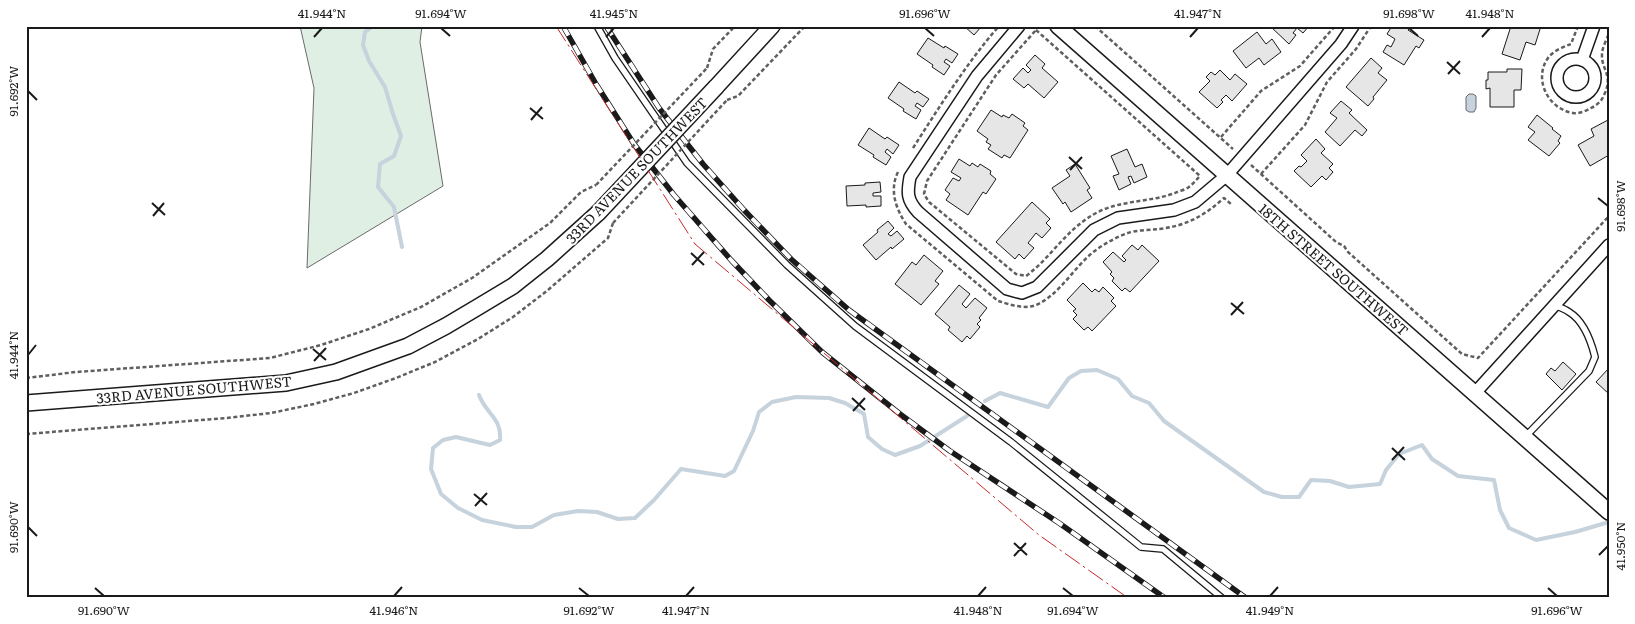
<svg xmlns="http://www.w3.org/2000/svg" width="1635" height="624" viewBox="0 0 1635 624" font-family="Literata,serif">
<rect width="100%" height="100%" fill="#fff"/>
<polygon fill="#e0efe3" stroke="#6a6a6a" points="300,26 422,26 420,42 443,186 307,268 314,88"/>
<polygon fill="#c6d2dc" stroke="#6a6a6a" points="1469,94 1473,94 1476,96 1476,108 1474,112 1469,112 1466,110 1466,97"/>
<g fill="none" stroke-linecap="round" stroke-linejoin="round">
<g stroke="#c6d2dc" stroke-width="4">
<polyline points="373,26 365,32 363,45 369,61 385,87 393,114 401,136 394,156 380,164 378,187 394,207 402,247"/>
<path d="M 479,395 C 486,414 502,418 500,440 L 490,445 L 456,437 L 443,440 L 433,448 L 431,469 L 441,494 L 458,508 L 482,520 L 516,527 L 532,527 L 554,515 L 578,511 L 597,512 L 618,519 L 635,518 L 654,500 L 681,469 L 725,476 L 734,471 L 753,431 L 759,412 L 772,402 L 796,397 L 829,398 L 845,403 L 864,414 L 868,437 L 882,449 L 895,455 L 920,446 L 967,416"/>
<polyline points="985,401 1000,393 1048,407 1069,378 1081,371 1097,370 1118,379 1132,396 1149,403 1164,421 1264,492 1282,497 1299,497 1311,480 1330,481 1349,487 1380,484 1386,470 1399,454 1422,445 1432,459 1458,476 1494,480 1500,510 1509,528 1536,540 1575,532 1609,522"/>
</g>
</g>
<g fill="#e6e6e6" stroke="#1a1a1a">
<polygon points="964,26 979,26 981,27 974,35"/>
<polygon points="1270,26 1309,26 1303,33 1297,28 1293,33 1296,35 1289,44"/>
<polygon points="1392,26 1411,26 1408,30 1424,40 1419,48 1416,46 1404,65 1383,52 1387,45 1391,47 1395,39 1387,34"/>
<polygon points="1511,26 1541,26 1535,45 1526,42 1520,60 1502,54"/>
<polygon points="1257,32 1266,44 1272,39 1281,52 1264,65 1259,58 1246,68 1233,51"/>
<polygon points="928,38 944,48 945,46 958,54 952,63 946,59 944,62 950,66 944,75 932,67 933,65 917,54"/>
<polygon points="1035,55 1045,64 1042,68 1058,82 1044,98 1028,84 1024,88 1013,79 1023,68 1028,73 1031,70 1026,65"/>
<polygon points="1371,58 1382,68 1378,73 1387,80 1373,97 1374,99 1368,106 1346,87"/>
<polygon points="1507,69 1522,69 1521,90 1514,90 1514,107 1490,107 1490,88 1486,89 1486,80 1488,80 1488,72 1507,72"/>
<polygon points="1220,70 1230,80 1235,74 1247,84 1232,101 1226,95 1221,100 1223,102 1217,108 1199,92 1210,81 1206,77 1211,72 1215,75"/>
<polygon points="899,82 915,93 917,91 929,99 923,107 917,103 915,106 921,110 916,119 903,111 904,109 888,98"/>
<polygon points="1341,101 1352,110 1349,113 1367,130 1362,136 1355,130 1340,146 1325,132 1337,118 1330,113"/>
<polygon points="991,110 1002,117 1003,115 1009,118 1012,114 1025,123 1023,126 1028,130 1010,158 1004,155 1002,158 988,149 991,145 986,142 988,139 977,131"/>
<polygon points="1537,115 1553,128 1552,129 1561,136 1558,141 1560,143 1549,156 1528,140 1535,132 1528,127"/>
<polygon points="1608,120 1609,155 1590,166 1578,145 1594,136 1591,129"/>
<polygon points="869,128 885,139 887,137 899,145 893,154 887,149 885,152 891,157 886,165 873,157 874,155 858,145"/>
<polygon points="1316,139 1325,149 1321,153 1333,164 1329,168 1333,172 1326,180 1322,176 1311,187 1294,171 1299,166 1301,167 1307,161 1301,155"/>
<polygon points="1127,149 1135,167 1142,164 1147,177 1134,183 1131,176 1128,177 1131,184 1119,190 1113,176 1119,174 1111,156"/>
<polygon points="959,159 970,166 972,163 978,167 980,164 991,171 990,174 996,179 986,194 983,192 968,215 946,200 950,194 945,190 953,178 959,181 961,178 951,172"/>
<polygon points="1075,164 1090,188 1087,190 1092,198 1071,212 1065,202 1063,204 1052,188 1070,176 1066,170"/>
<polygon points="880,182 881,192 873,193 873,196 881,196 881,206 866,207 866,205 847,206 846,186 865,185 865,183"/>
<polygon points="1032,202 1050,219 1046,223 1051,228 1042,238 1036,233 1028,243 1034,248 1024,259 1019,254 1015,259 996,242"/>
<polygon points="888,221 894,228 888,234 891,236 897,231 904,239 892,249 891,247 876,260 863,245 878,232 877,230"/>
<polygon points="1132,245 1138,250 1142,245 1159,261 1130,292 1125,288 1122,291 1112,281 1114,278 1110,274 1112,272 1103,262 1113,252 1124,262 1126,260 1122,256"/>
<polygon points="924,255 943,271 935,281 939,284 921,305 895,284 912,262 916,265"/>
<polygon points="1083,283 1092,292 1095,289 1099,292 1103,287 1114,298 1111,301 1116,306 1092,331 1088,327 1084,330 1073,319 1077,315 1073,311 1076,309 1067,300"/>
<polygon points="959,285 970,294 962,304 966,308 975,298 987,308 979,318 981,320 977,324 980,327 970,339 967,336 962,342 948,330 950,327 935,314"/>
<polygon points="1563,362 1576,374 1562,390 1546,374 1551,368 1555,371"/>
<polygon points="1609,368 1609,394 1596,382"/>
</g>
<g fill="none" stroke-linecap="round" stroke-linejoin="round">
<g stroke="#1a1a1a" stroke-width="8">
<g id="service">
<polyline points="597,26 615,58 687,163 787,265 855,326 1011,442 1141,547 1163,549 1222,598"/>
<path d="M 1525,437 L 1589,371 L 1595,357 C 1591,341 1584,321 1569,312 C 1565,309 1559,307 1554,305"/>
</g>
</g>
<g stroke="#1a1a1a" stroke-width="14">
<g id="minor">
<path d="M 1019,26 L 977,76 L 910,177 C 907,193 907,200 918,212 L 1007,289 L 1022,293 L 1037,287 L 1094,230 L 1118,218 L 1174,210 L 1195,202 L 1227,175 L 1341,44 L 1353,26"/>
<circle cx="1576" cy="78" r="19"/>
<polyline points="1582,60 1594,26"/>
<polyline points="1475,393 1609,245"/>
</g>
</g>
<g stroke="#1a1a1a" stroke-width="18">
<g id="tertiary">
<polyline points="1058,26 1609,512"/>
<polyline points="716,87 772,26"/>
<polyline points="26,403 286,383 336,372 408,346 446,326 478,307 513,286 547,259 598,213"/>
</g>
</g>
<g stroke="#5f5f5f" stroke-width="2.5" stroke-dasharray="4 2.5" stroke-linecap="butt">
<polyline points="1095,26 1233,149"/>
<path d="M 1578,26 L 1571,44 C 1563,47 1553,51 1548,58 C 1533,79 1548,109 1573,113 C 1579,114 1586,111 1591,108 C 1597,105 1602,101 1604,95 C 1614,75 1601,70 1602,54 C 1602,48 1607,39 1609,33"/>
<path d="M 1036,30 L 1200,176 C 1196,180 1193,184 1189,187 C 1185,190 1179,191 1175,193 C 1151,202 1124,200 1100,211 C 1067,227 1053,256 1026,276 L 1016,274 L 929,202 L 924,194 L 927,181 L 996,75 Z"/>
<polyline points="707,68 713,49 735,26"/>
<polyline points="727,100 738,96 805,26"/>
<polyline points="1221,137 1261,91 1300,66 1335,26"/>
<path d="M 913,148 C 940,106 966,64 999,26"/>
<polyline points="1251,165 1336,242 1344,246 1348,252 1462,354 1478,358 1609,216"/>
<path d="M 898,172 C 889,190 896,209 906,224 L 998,301 C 1009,304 1024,310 1036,305 C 1059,295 1073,269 1092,253 C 1102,245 1113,239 1125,234 C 1135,230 1148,230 1159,229 C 1186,226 1204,216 1224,198 L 1232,205"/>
<polyline points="1261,174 1305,125 1327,82 1356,49 1371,26"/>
<polyline points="26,378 76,372 270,358 321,345 369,329 421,307 472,278 550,223 581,192 596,185"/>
<polyline points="26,434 227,418 271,413 314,404 354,393 396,378 435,362 478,339 513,317 548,290 608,238 613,223"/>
</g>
<use href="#service" stroke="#fff" stroke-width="5.5"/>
<use href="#minor" stroke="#fff" stroke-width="11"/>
<use href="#tertiary" stroke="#fff" stroke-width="15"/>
<g stroke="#1a1a1a" stroke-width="5.5">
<g id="rail">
<polyline points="563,26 596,84 634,144 674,195 731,260 769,300 822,352 900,414 950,451 1059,523 1165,598"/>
<polyline points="606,26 659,108 703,164 744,210 791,259 849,310 1246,598"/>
</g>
</g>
<use href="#rail" stroke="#fff" stroke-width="4" stroke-dasharray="11" stroke-linecap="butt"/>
<g stroke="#1a1a1a" stroke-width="18" stroke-linecap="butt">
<polyline id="tertiary-bridge" points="598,213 716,87"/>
</g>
<g stroke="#5f5f5f" stroke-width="2.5" stroke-dasharray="4 2.5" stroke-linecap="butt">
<polyline points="596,185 707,68"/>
<polyline points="613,223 727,100"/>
</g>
<use href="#tertiary-bridge" stroke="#fff" stroke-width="15"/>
<polyline stroke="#c62828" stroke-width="1" stroke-dasharray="18 4 2.5 4" stroke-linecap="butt" points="556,26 695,244 1039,535 1128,598"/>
</g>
<path fill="none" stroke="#1a1a1a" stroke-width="2" d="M 441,28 L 450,36M 925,28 L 934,36M 1409,28 L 1418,36M 314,37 L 322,28M 606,37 L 614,28M 1190,37 L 1198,28M 1482,37 L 1490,28M 1447,62 L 1460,74M 1448,74 L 1460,61M 28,91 L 37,100M 530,108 L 543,119M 531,120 L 542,107M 1069,157 L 1082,169M 1070,170 L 1082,157M 1598,198 L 1608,206M 152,203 L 165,215M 153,216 L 164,203M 691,253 L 704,265M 692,265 L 704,252M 1231,303 L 1244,314M 1231,315 L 1243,302M 313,349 L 326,360M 28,355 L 36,345M 314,361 L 326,348M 852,398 L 865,410M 853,411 L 865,398M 1392,448 L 1405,460M 1392,460 L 1404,447M 474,494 L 487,505M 475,506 L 487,493M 28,527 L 37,536M 1014,543 L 1027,555M 1599,555 L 1608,546M 1014,556 L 1026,543M 95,588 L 104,596M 579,588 L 589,596M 1063,588 L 1073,596M 1548,588 L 1557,596M 394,596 L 402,587M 686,596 L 694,587M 978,596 L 986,587M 1270,596 L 1278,587"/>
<g text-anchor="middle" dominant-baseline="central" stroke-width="4" stroke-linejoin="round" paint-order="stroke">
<g font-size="14" fill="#1a1a1a" stroke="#fff">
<text transform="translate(636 170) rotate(-46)">33RD AVENUE SOUTHWEST</text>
<text transform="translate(1334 269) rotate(41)">18TH STREET SOUTHWEST</text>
<text transform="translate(194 389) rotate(-5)">33RD AVENUE SOUTHWEST</text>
</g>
</g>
<rect width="1635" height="624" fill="none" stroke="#ffffff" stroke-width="55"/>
<rect x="28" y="28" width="1580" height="568" fill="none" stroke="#1a1a1a" stroke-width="2"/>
<g font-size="12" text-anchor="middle" fill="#1a1a1a">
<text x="322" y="18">41.944°N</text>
<text x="441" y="18">91.694°W</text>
<text x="614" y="18">41.945°N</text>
<text x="925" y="18">91.696°W</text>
<text x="1198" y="18">41.947°N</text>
<text x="1409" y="18">91.698°W</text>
<text x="1490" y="18">41.948°N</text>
<text transform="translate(14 91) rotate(-90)" y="4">91.692°W</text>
<text transform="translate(1621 206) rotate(-90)" y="4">91.698°W</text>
<text transform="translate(14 355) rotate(-90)" y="4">41.944°N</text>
<text transform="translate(14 527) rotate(-90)" y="4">91.690°W</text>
<text transform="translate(1621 546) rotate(-90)" y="4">41.950°N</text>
<text x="104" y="615">91.690°W</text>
<text x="394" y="615">41.946°N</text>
<text x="589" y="615">91.692°W</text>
<text x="686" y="615">41.947°N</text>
<text x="978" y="615">41.948°N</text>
<text x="1073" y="615">91.694°W</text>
<text x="1270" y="615">41.949°N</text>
<text x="1557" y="615">91.696°W</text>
</g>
</svg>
